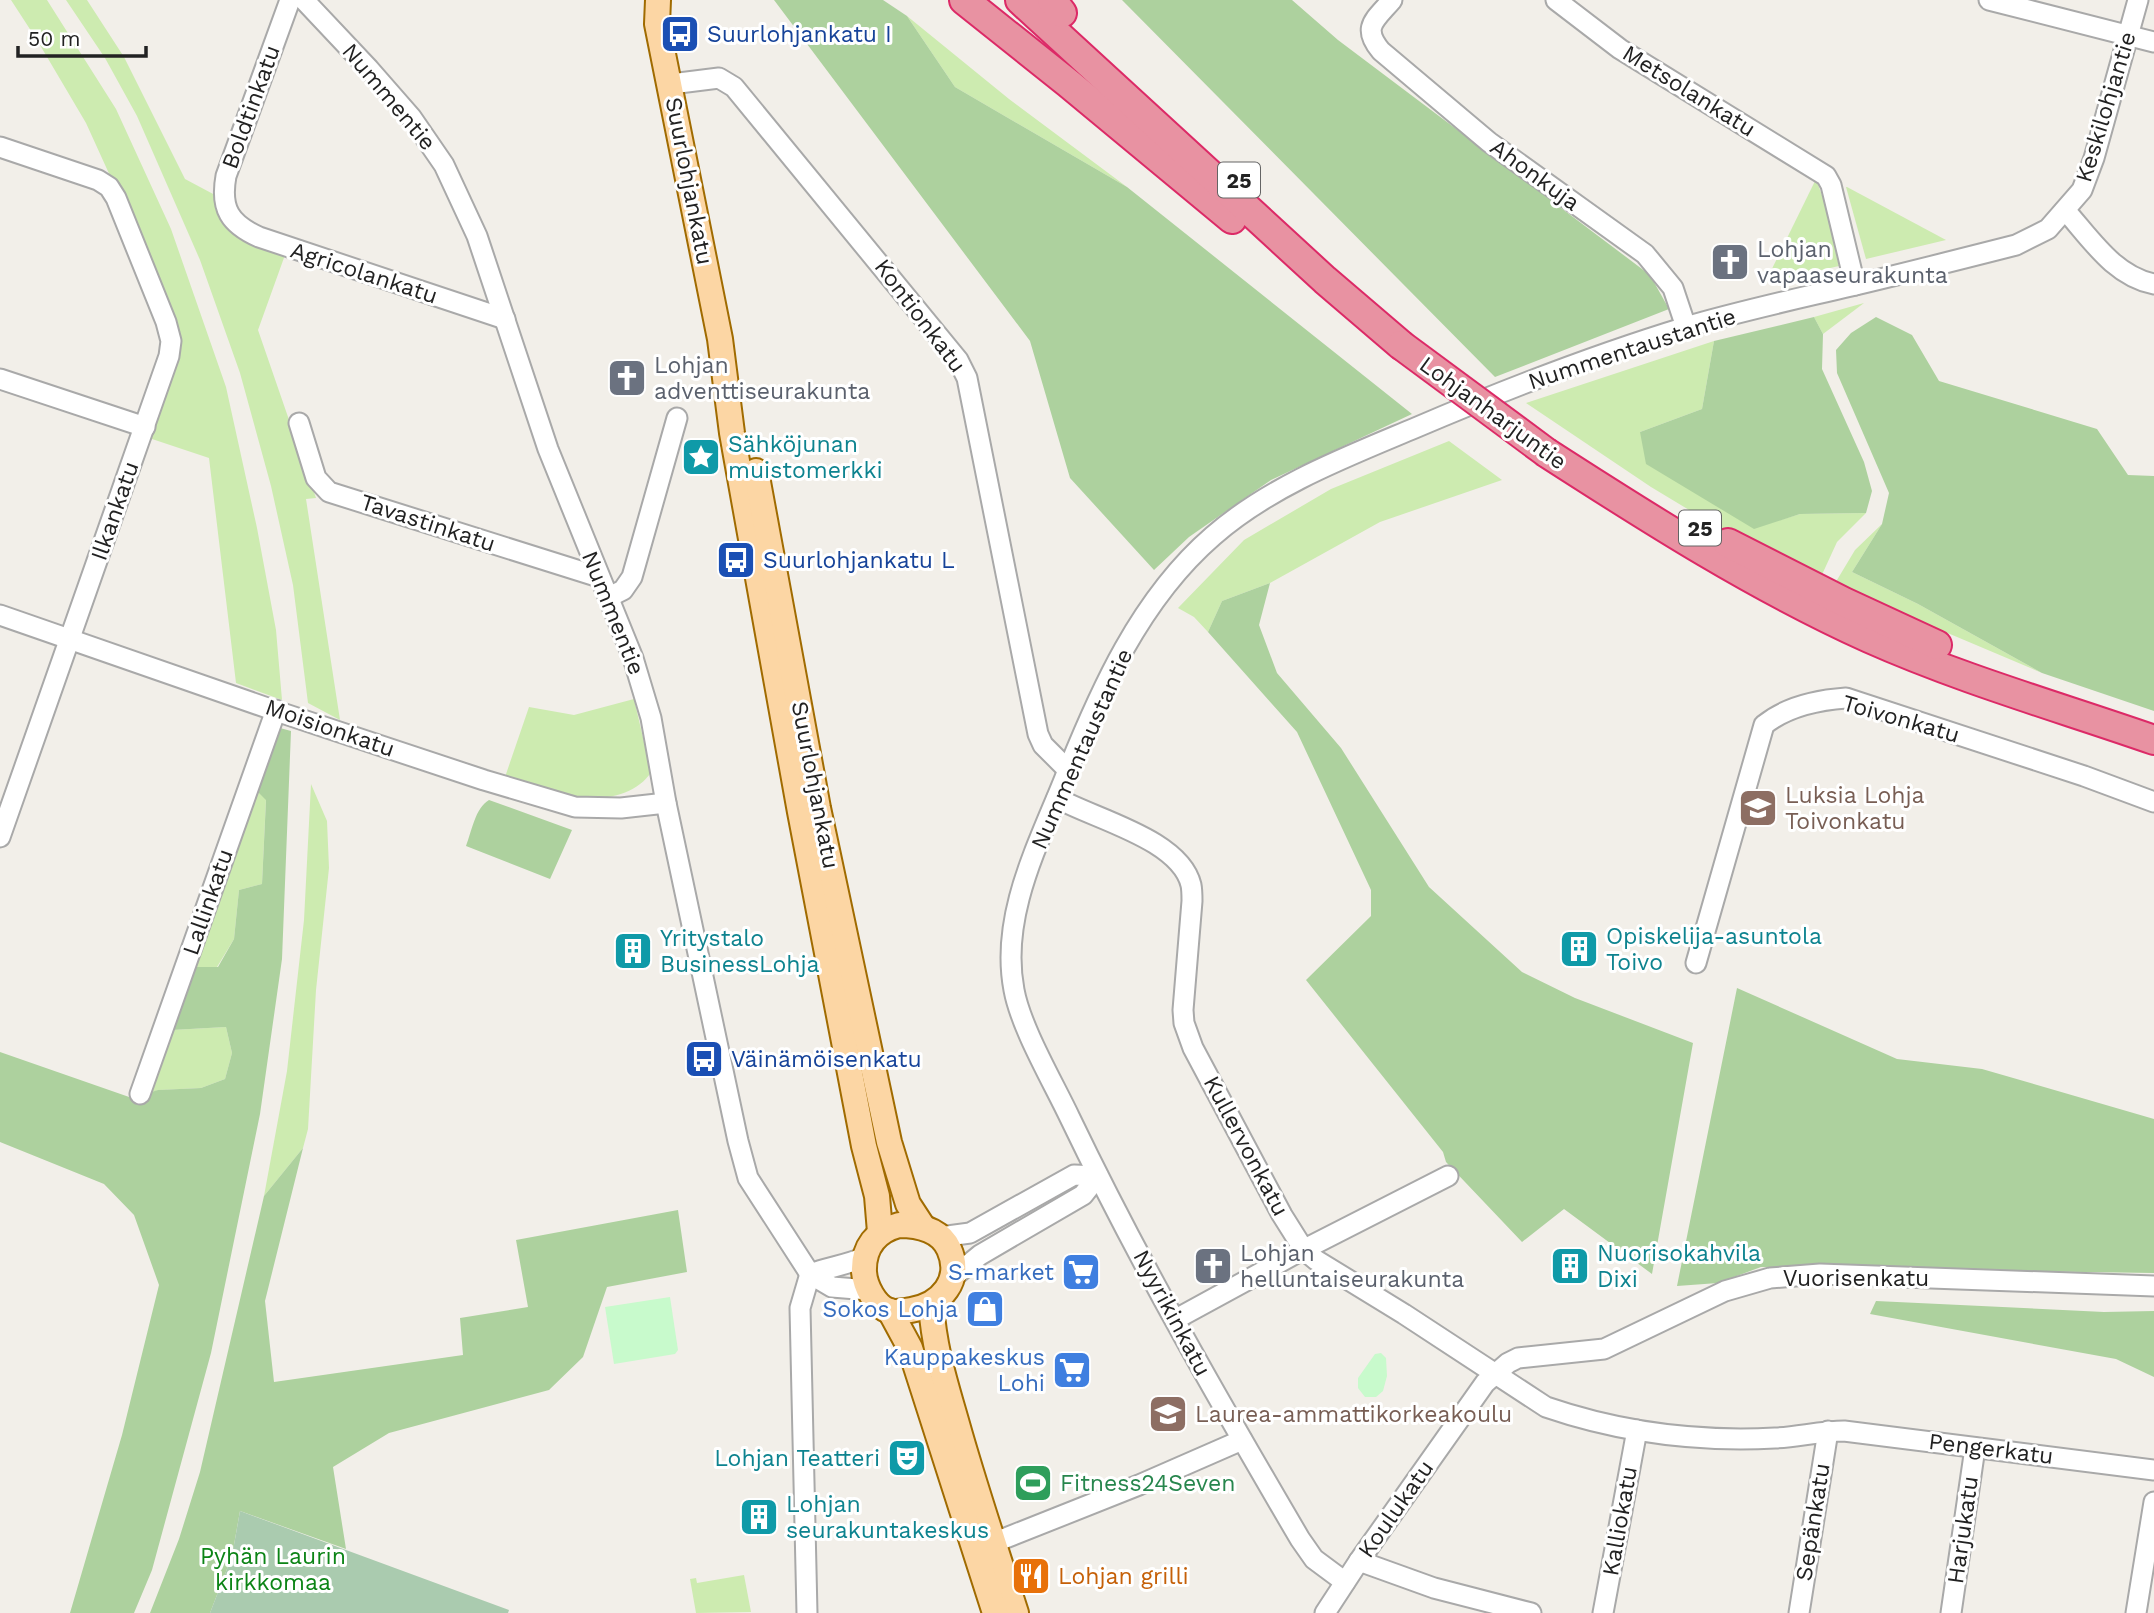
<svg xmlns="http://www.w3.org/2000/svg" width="2154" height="1613" viewBox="0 0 2154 1613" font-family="'Work Sans',sans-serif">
<rect width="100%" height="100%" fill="#f2efe9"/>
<g fill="#cdebb0">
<polygon points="11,0 47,0 116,109 171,229 226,387 257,528 276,630 282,700 236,683 209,458 149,438 177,350 141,244 86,123 37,40"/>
<polygon points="66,0 87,0 124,57 185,179 215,195 285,255 258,330 316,498 306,499 340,720 308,703 293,585 271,486 240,373 200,260 137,116 105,58"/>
<polygon points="907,16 1009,99 1127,187 955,87"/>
<polygon points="1816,179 1824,201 1839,266 1765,283"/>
<polygon points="1846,187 1847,187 1946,240 1866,259"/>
<polygon points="1864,303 1823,334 1814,317"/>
<polygon points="1714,341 1702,409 1640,432 1754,528 1800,514 1866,513 1837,542 1820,579 1729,534 1651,487 1526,403"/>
<polygon points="1449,441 1502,480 1380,522 1270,583 1222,601 1208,632 1194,617 1178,608 1244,540 1331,489"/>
<polygon points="1882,524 1852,572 1918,604 2042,673 1834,585 1855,550"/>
<path d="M 634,699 L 651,772 C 638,794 604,801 578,798 C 556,795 527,784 505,777 L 529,707 L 574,715 Z"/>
<polygon points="311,784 327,821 329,868 316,990 308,1129 303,1148 264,1196 287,1071 304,920"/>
<polygon points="255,789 266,799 262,884 239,890 234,939 217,967 193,967"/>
<polygon points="226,1027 232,1053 225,1079 201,1088 159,1090 149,1093 172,1030"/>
<polygon points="744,1575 751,1612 696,1613 690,1579 696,1578 697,1583"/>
</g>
<g fill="#add19e">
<polygon points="774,0 883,0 907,16 955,87 1127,187 1412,414 1271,480 1189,537 1154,570 1070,478 1030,341"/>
<polygon points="1122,0 1292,0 1338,40 1650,275 1669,309 1495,377"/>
<polygon points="1814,317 1823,334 1822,369 1864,462 1872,491 1866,513 1800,514 1754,529 1646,464 1640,432 1702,409 1714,341"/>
<polygon points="1876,317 1912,335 1939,381 2097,429 2128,475 2154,476 2154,711 2042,673 1918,604 1852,572 1882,524 1889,493 1837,373 1836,350 1851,333"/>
<polygon points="1270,583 1259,625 1277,673 1341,748 1429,887 1522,972 1575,998 1693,1043 1652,1274 1564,1209 1522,1242 1446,1162 1443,1152 1306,980 1371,916 1371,890 1297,732 1208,632 1222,601"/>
<polygon points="280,728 291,731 282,959 260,1114 211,1353 152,1570 134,1613 70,1613 122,1435 159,1285 134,1215 104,1184 0,1142 0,1052 132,1098 158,1090 201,1088 225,1079 232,1053 226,1027 172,1030 193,967 218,967 234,939 239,890 262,884 266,800 255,789 274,734"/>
<path d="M 489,800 L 572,830 L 550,879 L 466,846 C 472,831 475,808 489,800 Z"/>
<polygon points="1737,988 1897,1059 1982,1069 2154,1119 2154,1273 1761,1267 1718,1283 1677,1286"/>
<polygon points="303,1148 265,1301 274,1382 463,1355 460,1318 528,1307 516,1240 678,1210 687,1272 607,1287 583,1357 549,1390 389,1433 333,1467 346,1549 240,1511 232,1556 210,1613 150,1613 179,1539 200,1472 264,1196"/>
<polygon points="1876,1301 2104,1312 2154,1311 2154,1377 2116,1359 1870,1314"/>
</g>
<polygon fill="#aacbaf" points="240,1511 509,1610 508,1613 210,1613 232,1556"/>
<g fill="#c8facc">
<polygon points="670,1297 678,1350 675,1354 614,1364 605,1307"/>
<polygon points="1381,1353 1386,1358 1387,1376 1383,1391 1376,1397 1365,1397 1358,1388 1358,1378 1375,1354"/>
</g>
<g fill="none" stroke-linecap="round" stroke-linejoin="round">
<g stroke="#a9a9a9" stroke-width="23">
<g id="minor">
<path d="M 290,0 L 226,176 C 220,209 230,224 259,237 L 505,319"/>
<polyline points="304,0 369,69 411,117 444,165 477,236 548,449 633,658 651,718 666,803 738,1141 748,1178 810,1274 832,1287 869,1290"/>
<path d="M 1392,0 C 1375,20 1361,27 1381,51 L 1489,142 L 1645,254 L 1673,288 L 1686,327"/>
<polyline points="1556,0 1620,49 1826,176 1831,185 1855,285"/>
<polyline points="1989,0 2154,42"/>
<polyline points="671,84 719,78 734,87 958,360 967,378 1038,734 1043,745 1068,770"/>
<polyline points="0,147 98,180 109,187 116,198 166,322 171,341 169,356 0,837"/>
<path d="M 2065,210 C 2091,239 2114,276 2154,284"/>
<polyline points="0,379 145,427"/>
<polyline points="299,423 316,478 329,492 599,577"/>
<polyline points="609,597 623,590 632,577 677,418"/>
<polyline points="0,615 279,712 484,780 575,807 621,808 666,803"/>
<path d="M 1057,798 C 1094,819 1180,839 1191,885 C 1192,890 1192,896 1192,901 L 1183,1010 L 1184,1023 L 1193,1048 L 1282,1215 L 1304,1250 L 1316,1260 L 1404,1314 L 1546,1407 C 1619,1432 1698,1442 1775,1438 C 1798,1437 1821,1431 1844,1431 L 2154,1470"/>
<path d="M 1696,963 L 1764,725 C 1786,707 1818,700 1846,698 L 2084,776 L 2154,802"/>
<polyline points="140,1094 276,710"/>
<polyline points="940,1237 970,1233 1074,1175 1098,1176"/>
<path d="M 810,1274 C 829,1267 847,1265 865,1257"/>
<polyline points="952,1278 980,1255 1083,1195 1098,1176"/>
<polyline points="1176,1319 1295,1254 1448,1176"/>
<polyline points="993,1543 1139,1485 1242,1440"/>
<polyline points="1359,1561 1434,1588 1531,1613"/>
<path d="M 1345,1582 L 1314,1559 L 1300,1539 C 1219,1401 1139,1262 1070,1118 C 1053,1082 1021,1028 1014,990 C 1000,917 1037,847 1064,780 C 1099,692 1140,599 1213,536 C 1270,486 1346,457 1415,428 C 1504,390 1594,355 1686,327 C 1740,311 1796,299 1851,286 C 1906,273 1961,259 2016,245 L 2048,229 L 2082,190 L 2094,158 L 2138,0"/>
<polyline points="807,1613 800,1308 810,1274"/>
<polyline points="1325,1613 1359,1561 1485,1383 1508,1363 1518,1358 1604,1349 1725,1291 1770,1278 1820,1274 2154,1286"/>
<polyline points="1603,1613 1637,1430"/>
<polyline points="1799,1613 1828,1431"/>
<polyline points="1951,1613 1975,1448"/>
<polyline points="2136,1613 2154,1502"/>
</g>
</g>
<g stroke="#a06b00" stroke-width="28">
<g id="major">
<polyline points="658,0 657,24 720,339 732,433 800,812 864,1146 877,1196 880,1232"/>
<polyline points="756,471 818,808 889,1142 908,1204 923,1227"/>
<path d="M 899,1225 C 919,1225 940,1229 949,1249 C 963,1280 941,1305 911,1310 C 905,1311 895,1313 889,1311 C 875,1306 865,1286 864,1272 C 863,1247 876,1231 899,1225 Z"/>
<path d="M 931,1304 C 934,1349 945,1382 957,1424 C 975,1488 996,1550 1016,1613"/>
<polyline points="890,1311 910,1348 995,1613"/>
</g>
</g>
<g stroke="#dc2a67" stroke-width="32">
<g id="highway">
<polyline points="964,0 1068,83 1232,219"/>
<polyline points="1020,0 1325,280 1401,345"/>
<polyline points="1052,0 1062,13"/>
<path d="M 1547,453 C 1651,520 1756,587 1869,638 C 1961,679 2059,707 2154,740"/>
<polyline points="1728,543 1844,602 1937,645"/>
</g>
</g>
<use href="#minor" stroke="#fff" stroke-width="19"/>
<use href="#major" stroke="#fcd6a4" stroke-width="24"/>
<use href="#highway" stroke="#e892a2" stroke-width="28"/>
<g stroke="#dc2a67" stroke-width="32" stroke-linecap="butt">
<polyline id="highway-bridge" points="1401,345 1547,453"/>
</g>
<use href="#highway-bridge" stroke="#e892a2" stroke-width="28"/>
</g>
<defs>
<g id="bus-square" transform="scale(2.0125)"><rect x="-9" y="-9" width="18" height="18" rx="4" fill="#1a4fb4" stroke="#fff"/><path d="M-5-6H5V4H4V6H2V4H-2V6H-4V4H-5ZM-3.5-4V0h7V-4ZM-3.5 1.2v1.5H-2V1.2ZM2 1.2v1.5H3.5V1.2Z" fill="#fff"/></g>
<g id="church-square" transform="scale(2.0125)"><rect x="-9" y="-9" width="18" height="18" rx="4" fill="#6b7280" stroke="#fff"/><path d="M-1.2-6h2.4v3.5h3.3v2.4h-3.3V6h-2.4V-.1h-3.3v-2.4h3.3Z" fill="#fff"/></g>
<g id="sight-square" transform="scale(2.0125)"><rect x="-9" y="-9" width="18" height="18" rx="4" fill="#0f9aa8" stroke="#fff"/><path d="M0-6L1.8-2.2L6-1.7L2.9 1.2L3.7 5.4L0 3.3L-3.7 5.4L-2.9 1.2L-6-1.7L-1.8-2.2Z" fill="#fff"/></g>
<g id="school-square" transform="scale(2.0125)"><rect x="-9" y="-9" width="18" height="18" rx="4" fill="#8d6e63" stroke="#fff"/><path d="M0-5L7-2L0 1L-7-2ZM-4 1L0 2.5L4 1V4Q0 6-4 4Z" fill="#fff"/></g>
<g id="building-square" transform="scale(2.0125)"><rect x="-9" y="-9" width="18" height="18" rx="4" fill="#0f9aa8" stroke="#fff"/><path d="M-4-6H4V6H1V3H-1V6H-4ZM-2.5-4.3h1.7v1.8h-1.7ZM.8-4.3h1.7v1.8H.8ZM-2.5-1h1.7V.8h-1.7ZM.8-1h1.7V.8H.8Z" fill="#fff"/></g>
<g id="supermarket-square" transform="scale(2.0125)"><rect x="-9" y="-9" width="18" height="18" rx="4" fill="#3f7fe0" stroke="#fff"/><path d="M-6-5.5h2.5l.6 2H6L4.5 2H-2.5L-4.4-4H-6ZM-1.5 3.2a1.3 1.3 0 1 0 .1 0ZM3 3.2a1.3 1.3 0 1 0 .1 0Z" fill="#fff"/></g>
<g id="shop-square" transform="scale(2.0125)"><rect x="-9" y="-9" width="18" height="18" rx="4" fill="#3f7fe0" stroke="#fff"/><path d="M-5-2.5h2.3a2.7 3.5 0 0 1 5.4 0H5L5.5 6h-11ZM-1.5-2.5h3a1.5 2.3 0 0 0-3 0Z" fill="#fff"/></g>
<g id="university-square" transform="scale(2.0125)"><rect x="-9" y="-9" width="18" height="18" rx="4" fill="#8d6e63" stroke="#fff"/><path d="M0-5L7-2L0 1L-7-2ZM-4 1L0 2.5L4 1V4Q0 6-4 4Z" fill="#fff"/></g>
<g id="theatre-square" transform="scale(2.0125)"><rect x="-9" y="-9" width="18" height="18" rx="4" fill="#0f9aa8" stroke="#fff"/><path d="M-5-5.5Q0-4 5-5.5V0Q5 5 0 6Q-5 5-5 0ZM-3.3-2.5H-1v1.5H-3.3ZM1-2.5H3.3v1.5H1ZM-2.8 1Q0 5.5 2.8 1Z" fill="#fff"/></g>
<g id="stadium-square" transform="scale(2.0125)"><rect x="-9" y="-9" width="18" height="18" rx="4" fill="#2e9e5b" stroke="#fff"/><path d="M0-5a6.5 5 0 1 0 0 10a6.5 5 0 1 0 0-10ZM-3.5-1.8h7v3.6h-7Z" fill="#fff"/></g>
<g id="restaurant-square" transform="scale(2.0125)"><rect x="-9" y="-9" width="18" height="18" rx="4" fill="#e8710a" stroke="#fff"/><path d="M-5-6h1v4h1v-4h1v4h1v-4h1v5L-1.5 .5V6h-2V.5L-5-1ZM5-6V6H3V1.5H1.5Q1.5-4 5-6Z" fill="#fff"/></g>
</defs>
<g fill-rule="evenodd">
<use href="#bus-square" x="680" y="34"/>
<use href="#church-square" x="1730" y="262"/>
<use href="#church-square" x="627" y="378"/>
<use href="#sight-square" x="701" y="457"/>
<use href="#bus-square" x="736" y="560"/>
<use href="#school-square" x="1758" y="808"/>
<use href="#building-square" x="1579" y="949"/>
<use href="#building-square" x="633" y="951"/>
<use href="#bus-square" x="704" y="1059"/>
<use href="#church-square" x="1213" y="1266"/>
<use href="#building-square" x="1570" y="1266"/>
<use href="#supermarket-square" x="1081" y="1272"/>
<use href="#shop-square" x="985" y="1309"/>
<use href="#supermarket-square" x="1072" y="1370"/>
<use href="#university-square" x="1168" y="1414"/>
<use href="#theatre-square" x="907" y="1458"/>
<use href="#stadium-square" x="1033" y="1483"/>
<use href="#building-square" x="759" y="1517"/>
<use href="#restaurant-square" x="1031" y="1576"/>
</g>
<g text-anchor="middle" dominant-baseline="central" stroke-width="6" stroke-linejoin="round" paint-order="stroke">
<g fill="#fff" stroke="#646464" stroke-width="2">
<rect x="1218" y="162.5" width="42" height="35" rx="5"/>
<rect x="1679" y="510.5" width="42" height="35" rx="5"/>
</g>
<g font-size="21" font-weight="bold" fill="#222">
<text x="1239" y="180">25</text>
<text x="1700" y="528">25</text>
</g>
<g font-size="23" fill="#164399" stroke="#fff" text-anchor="start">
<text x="707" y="34">Suurlohjankatu I</text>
<text x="763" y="560">Suurlohjankatu L</text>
<text x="731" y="1059">Väinämöisenkatu</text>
</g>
<g font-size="23" fill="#222" stroke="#fff">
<text transform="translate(1689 91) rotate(32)">Metsolankatu</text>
<text transform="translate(389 97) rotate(50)">Nummentie</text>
<text transform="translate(251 107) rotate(-70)">Boldtinkatu</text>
<text transform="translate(2106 107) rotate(-73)">Keskilohjantie</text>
<text transform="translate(1535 175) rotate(36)">Ahonkuja</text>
<text transform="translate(689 181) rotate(79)">Suurlohjankatu</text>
<text transform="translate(364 273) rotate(18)">Agricolankatu</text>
<text transform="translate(920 316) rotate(53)">Kontionkatu</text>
<text transform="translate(1632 349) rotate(-18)">Nummentaustantie</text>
<text transform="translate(1493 413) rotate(36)">Lohjanharjuntie</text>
<text transform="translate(115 511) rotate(-71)">Ilkankatu</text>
<text transform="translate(428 523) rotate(18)">Tavastinkatu</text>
<text transform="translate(613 613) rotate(68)">Nummentie</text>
<text transform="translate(1901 719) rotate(16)">Toivonkatu</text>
<text transform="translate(330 728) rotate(19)">Moisionkatu</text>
<text transform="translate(1082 749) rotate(-66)">Nummentaustantie</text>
<text transform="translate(815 785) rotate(79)">Suurlohjankatu</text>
<text transform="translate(208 902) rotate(-71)">Lallinkatu</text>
<text transform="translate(1246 1146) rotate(62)">Kullervonkatu</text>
<text x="1856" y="1278">Vuorisenkatu</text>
<text transform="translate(1172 1313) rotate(62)">Nyyrikinkatu</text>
<text transform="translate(1991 1449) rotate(7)">Pengerkatu</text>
<text transform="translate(1396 1509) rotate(-55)">Koulukatu</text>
<text transform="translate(1620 1521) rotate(-80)">Kalliokatu</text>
<text transform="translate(1813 1522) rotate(-81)">Sepänkatu</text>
<text transform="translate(1963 1530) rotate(-82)">Harjukatu</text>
</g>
<g font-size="23" fill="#5b616d" stroke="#fff" text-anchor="start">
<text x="1757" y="249">Lohjan<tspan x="1757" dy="26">vapaaseurakunta</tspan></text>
<text x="654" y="365">Lohjan<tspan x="654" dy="26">adventtiseurakunta</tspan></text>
<text x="1240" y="1253">Lohjan<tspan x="1240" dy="26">helluntaiseurakunta</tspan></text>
</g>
<g font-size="23" fill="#0d838f" stroke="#fff" text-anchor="start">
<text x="728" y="444">Sähköjunan<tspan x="728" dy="26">muistomerkki</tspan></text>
<text x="1606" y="936">Opiskelija-asuntola<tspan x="1606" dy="26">Toivo</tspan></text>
<text x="660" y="938">Yritystalo<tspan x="660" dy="26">BusinessLohja</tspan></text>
<text x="1597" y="1253">Nuorisokahvila<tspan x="1597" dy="26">Dixi</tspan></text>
<text x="880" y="1458" text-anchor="end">Lohjan Teatteri</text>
<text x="786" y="1504">Lohjan<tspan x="786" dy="26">seurakuntakeskus</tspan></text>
</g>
<g font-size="23" fill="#785e54" stroke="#fff" text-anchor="start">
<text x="1785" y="795">Luksia Lohja<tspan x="1785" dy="26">Toivonkatu</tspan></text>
<text x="1195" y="1414">Laurea-ammattikorkeakoulu</text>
</g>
<g font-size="23" fill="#366cbe" stroke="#fff" text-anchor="end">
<text x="1054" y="1272">S-market</text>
<text x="958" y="1309">Sokos Lohja</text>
<text x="1045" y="1357">Kauppakeskus<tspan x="1045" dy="26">Lohi</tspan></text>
</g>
<g font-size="23" fill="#27864d" stroke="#fff" text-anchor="start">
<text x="1060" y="1483">Fitness24Seven</text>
</g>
<g font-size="23" fill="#0c8416" stroke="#fff">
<text x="273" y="1556">Pyhän Laurin<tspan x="273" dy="26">kirkkomaa</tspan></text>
</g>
<g font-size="23" fill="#c56008" stroke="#fff" text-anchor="start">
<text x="1058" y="1576">Lohjan grilli</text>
</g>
</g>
<path d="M18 46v10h128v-10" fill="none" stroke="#222222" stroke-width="3.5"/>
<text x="28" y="46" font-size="21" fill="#222222" stroke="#ffffff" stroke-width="5" paint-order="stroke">50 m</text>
</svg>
